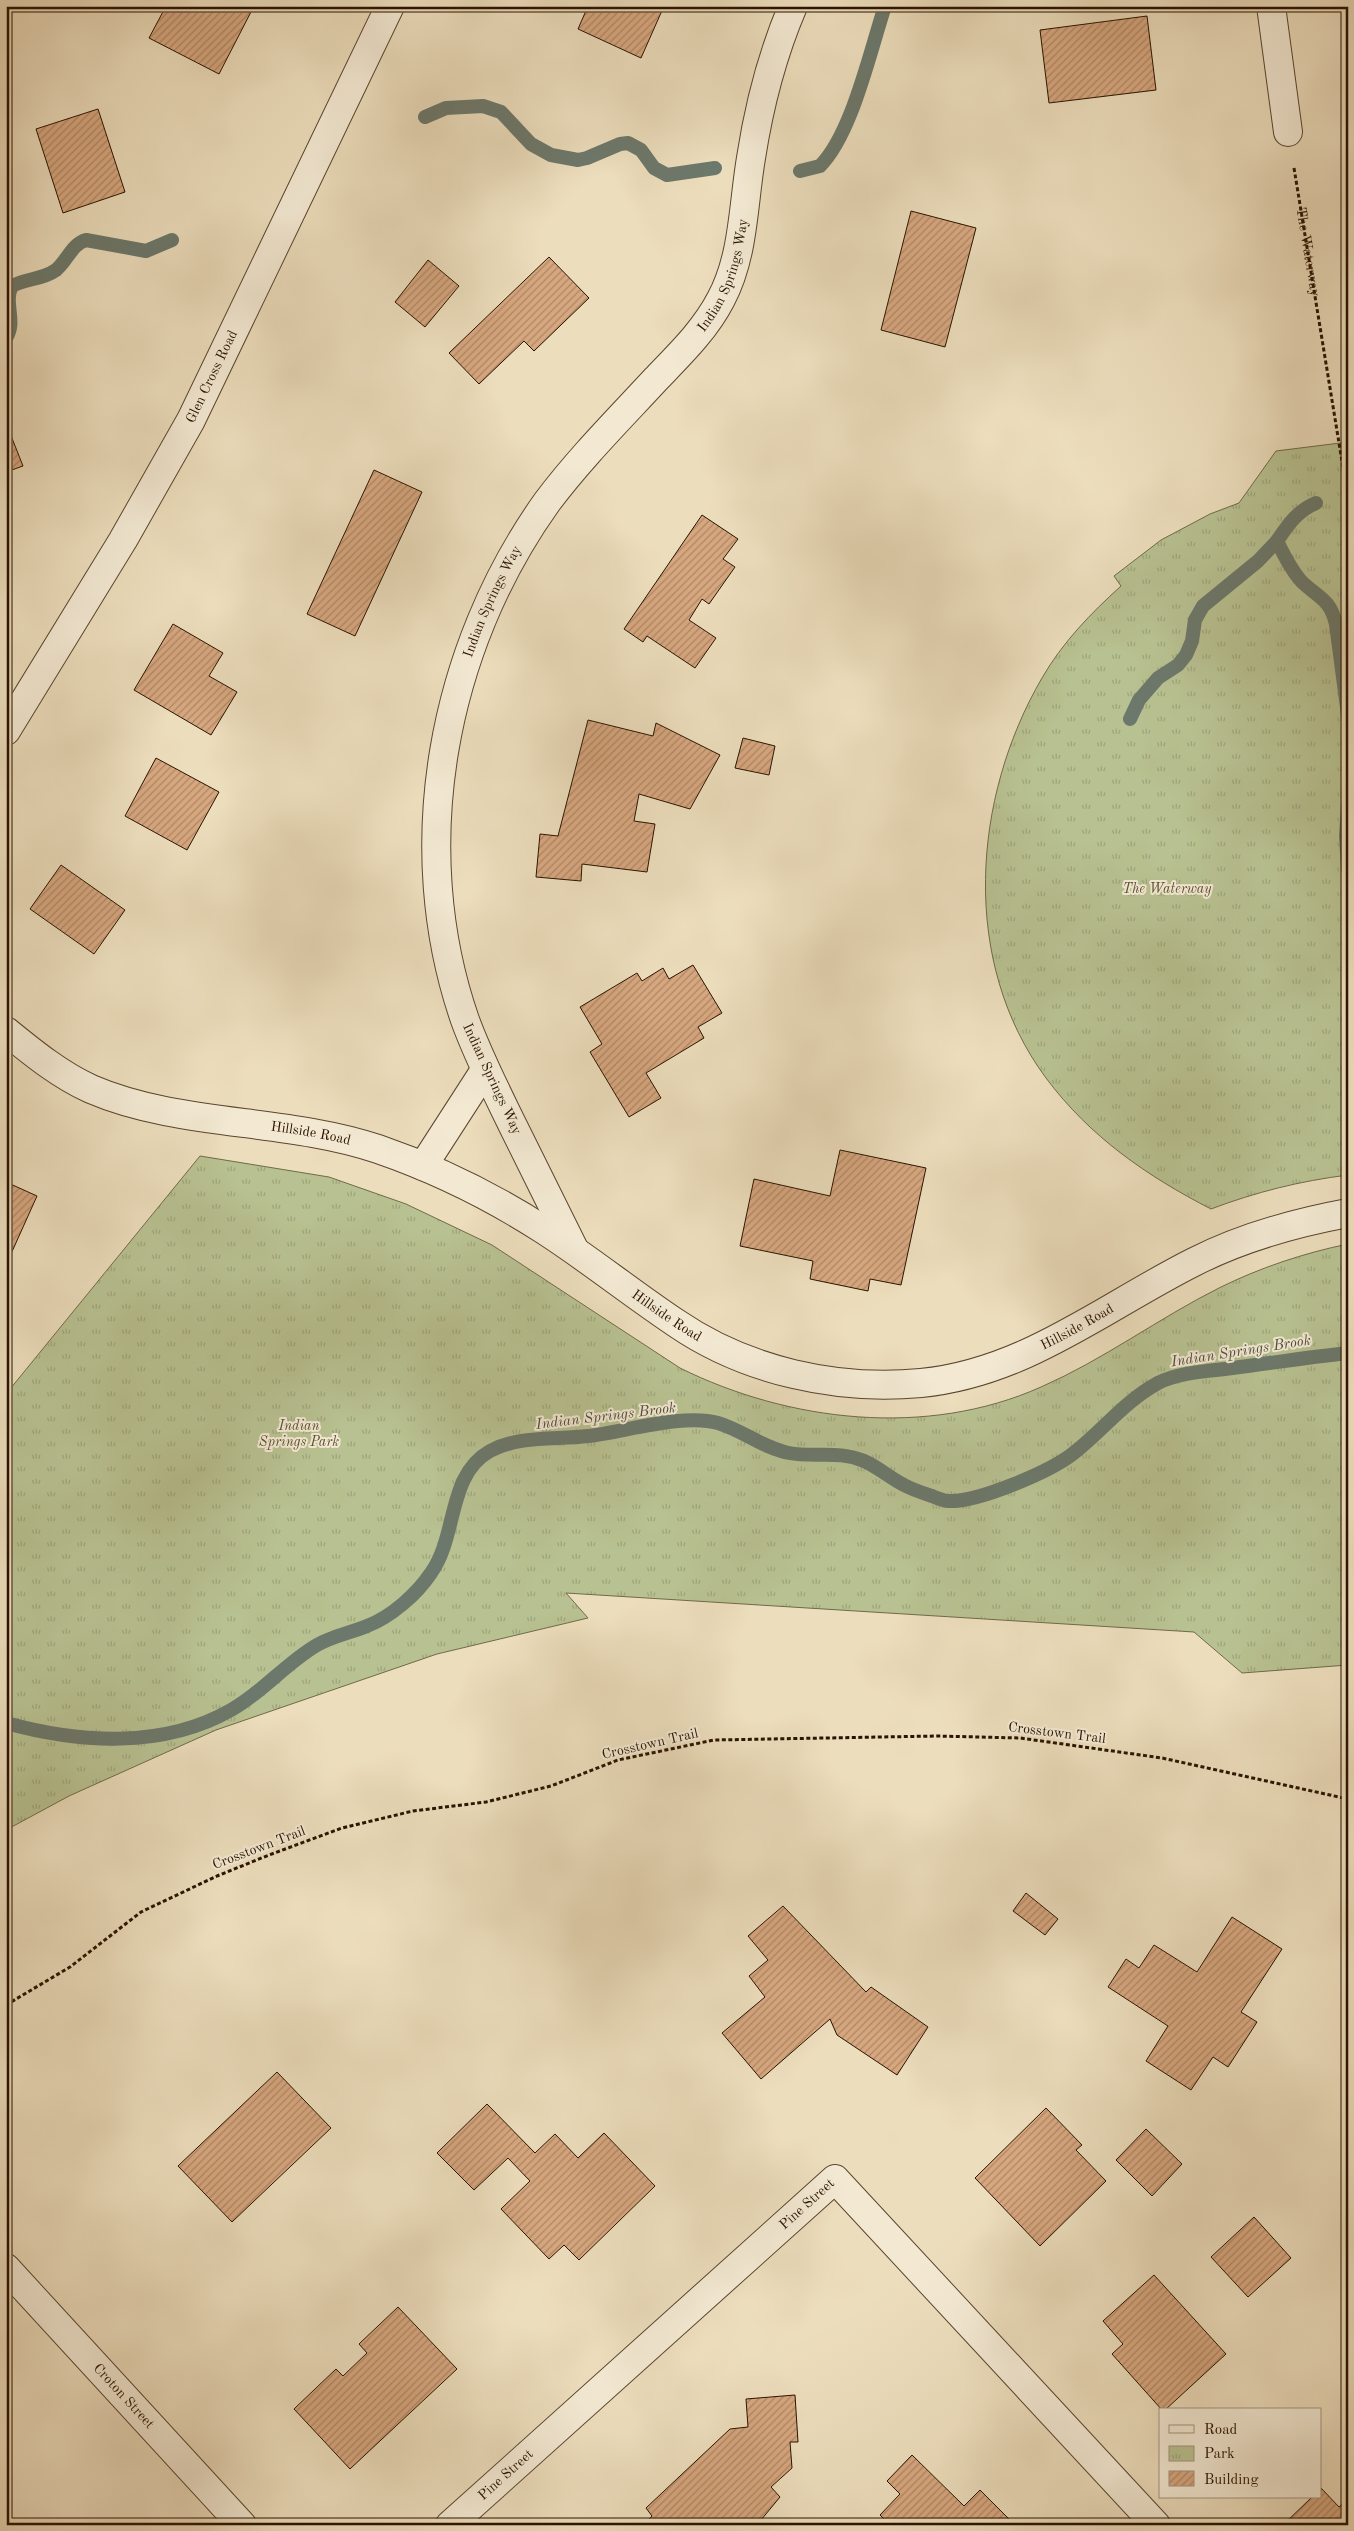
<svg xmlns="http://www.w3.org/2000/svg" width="1354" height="2531" viewBox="0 0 1354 2531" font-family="'Old Standard TT',serif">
<defs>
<pattern id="park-tufts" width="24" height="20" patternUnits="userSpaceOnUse" patternTransform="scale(1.25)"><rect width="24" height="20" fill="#b8c191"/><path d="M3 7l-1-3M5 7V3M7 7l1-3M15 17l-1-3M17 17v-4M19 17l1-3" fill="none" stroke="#9ea57b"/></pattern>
<pattern id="building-hatch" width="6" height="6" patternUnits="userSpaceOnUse" patternTransform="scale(1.25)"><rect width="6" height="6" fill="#d7a77f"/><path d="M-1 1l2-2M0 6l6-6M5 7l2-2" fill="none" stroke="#ae8766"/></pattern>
</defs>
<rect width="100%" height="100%" fill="#ecddbc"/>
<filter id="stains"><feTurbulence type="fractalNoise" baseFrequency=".004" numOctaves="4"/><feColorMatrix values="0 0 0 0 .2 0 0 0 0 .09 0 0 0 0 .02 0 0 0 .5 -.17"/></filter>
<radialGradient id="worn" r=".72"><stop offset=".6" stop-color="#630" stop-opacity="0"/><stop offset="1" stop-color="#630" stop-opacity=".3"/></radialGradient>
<g fill="url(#park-tufts)" stroke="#706a48">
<path d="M 1348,442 L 1348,1175 C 1300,1181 1256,1192 1211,1209 C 1147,1176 1090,1137 1046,1078 C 960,962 972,798 1042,678 C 1062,643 1091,613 1121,586 L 1114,576 L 1161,540 L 1210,514 L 1239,503 L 1276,451 Z"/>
<path d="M 200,1156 L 329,1177 L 406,1204 L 492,1245 L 680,1368 C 789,1422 927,1438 1041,1387 C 1103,1360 1159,1318 1219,1288 C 1259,1268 1304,1253 1348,1244 L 1348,1665 L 1242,1673 L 1194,1632 L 566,1593 L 588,1618 L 437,1654 L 216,1730 L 69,1796 L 6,1830 L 6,1394 Z"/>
</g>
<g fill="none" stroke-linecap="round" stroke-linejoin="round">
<g stroke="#6c786b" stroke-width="14">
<polyline points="425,117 446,108 483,106 501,112 531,144 551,155 578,160 587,158 620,144 628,143 641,150 654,168 667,175 715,168"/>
<path d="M 800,171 L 820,166 C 852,134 870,51 885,6"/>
<path d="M 6,338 C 17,322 3,302 12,286 C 27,278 42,280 56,270 C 67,261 72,244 86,240 L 146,251 L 172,240"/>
<path d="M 1316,503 C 1297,511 1288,525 1277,541 C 1284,555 1291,570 1302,582 C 1319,598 1330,599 1336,624 L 1348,715"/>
<polyline points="1130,719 1139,700 1158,678 1178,665 1186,655 1192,641 1195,620 1203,606 1258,561 1277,541"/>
<polyline points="1348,805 1346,836 1348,870"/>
<path d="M 6,1723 C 79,1743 163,1749 231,1710 C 262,1693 286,1663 317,1645 C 333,1636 350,1633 367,1626 C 391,1617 417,1594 431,1573 C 458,1535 447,1475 490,1451 C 520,1435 556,1440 588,1436 C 624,1432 684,1413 718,1423 C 742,1430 763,1448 789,1453 C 815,1458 838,1450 864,1461 C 878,1467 890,1478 904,1485 C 913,1490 923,1493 932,1496 C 934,1497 945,1501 947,1501 C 977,1503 1052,1471 1075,1452 C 1104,1429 1125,1401 1158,1383 C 1179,1372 1210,1371 1233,1368 C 1271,1363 1310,1357 1348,1353"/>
</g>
</g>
<g fill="url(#building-hatch)" stroke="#291300">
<polygon points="166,6 254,6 219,74 149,38"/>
<polygon points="588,6 664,6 641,58 578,29"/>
<polygon points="1147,16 1156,90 1049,103 1040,30"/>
<polygon points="98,109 125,192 63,213 36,129"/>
<polygon points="911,211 976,228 945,347 881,330"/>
<polygon points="549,257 589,298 534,351 524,341 479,384 449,353"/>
<polygon points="428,260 459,286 425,327 395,302"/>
<polygon points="6,423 23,466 6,472"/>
<polygon points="374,470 422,492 355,636 307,614"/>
<polygon points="702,515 738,539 723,559 735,567 709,604 702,599 689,620 716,638 695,668 647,636 643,642 624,629"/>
<polygon points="173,624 223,653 209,676 237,692 211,735 134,690"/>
<polygon points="588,720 653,736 656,723 720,755 690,809 639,794 634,821 655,824 647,872 582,864 581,881 536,877 540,834 558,836"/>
<polygon points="743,738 775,746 769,775 735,768"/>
<polygon points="156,758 219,792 187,850 125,816"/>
<polygon points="61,865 125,910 94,954 30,909"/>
<polygon points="693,965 722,1013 698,1027 704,1038 646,1073 661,1098 629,1117 590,1052 602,1044 580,1007 637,973 642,981 663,968 669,979"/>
<polygon points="840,1150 926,1168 901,1285 870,1279 868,1291 810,1279 813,1261 740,1246 754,1179 830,1196"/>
<polygon points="6,1182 37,1196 6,1265"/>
<polygon points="1026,1893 1058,1919 1045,1935 1013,1911"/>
<polygon points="783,1906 866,1992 871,1987 928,2027 897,2075 837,2035 830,2019 761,2079 722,2033 765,1997 749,1976 768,1960 748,1936"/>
<polygon points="1232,1917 1282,1949 1241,2012 1257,2022 1228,2067 1213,2057 1191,2090 1146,2061 1168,2026 1108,1987 1126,1959 1139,1968 1154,1945 1197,1972"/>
<polygon points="277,2072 331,2128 232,2222 178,2166"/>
<polygon points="487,2104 535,2153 555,2134 578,2158 604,2133 655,2186 579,2260 564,2245 549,2259 501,2209 530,2181 508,2158 474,2190 437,2153"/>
<polygon points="1046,2108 1082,2145 1076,2150 1106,2181 1040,2246 975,2178"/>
<polygon points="1146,2129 1182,2164 1152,2196 1116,2160"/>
<polygon points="1254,2217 1291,2258 1248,2297 1211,2257"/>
<polygon points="1154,2275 1226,2354 1165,2410 1162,2410 1112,2354 1123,2344 1103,2321"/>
<polygon points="398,2307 457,2369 350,2469 294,2409 336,2369 343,2376 367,2353 359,2344"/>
<polygon points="795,2395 798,2442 790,2442 792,2468 771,2487 780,2497 761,2520 765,2525 644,2525 652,2516 646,2508 730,2429 748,2427 746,2399"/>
<polygon points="912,2455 964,2506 980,2490 1015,2525 890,2525 880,2515 900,2494 887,2481"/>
<polygon points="1321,2488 1339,2507 1348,2499 1348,2525 1283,2525 1312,2497 1320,2497"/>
</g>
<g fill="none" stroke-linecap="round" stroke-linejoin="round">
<g stroke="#5a462f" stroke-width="30">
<g id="minor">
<polyline points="1271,6 1288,132"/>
<path id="s2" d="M 6,731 L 123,540 L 191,420 L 390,6"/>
<path id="s3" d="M 6,1031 C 33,1053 60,1075 91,1089 C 179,1127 286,1118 378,1149 C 436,1169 493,1197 544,1230 C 589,1259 631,1293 676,1323 C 746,1371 837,1391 921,1383 C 1025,1373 1104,1307 1194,1262 C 1243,1237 1294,1223 1348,1213"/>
<polyline points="423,1166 485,1070"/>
<path id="s4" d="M 574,1249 C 554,1208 533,1167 513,1126 C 496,1091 478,1056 465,1020 C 405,847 442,649 547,502 C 580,458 619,419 656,379 C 680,354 705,330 721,299 C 744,256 743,205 751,158 C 759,106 772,55 793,6"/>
<path id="s5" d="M 6,2268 L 242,2525"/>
<path id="s6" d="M 450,2525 L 835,2179 L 1156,2525"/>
</g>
</g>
<g stroke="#291300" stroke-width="3" stroke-dasharray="4 2.5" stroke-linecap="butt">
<path id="s1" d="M 1294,168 L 1348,498"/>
<polyline points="6,2005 70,1967 141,1912 217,1876 269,1855 342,1828 413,1811 486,1802 551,1786 618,1760 714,1740 937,1736 1020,1738 1162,1758 1348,1799"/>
</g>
<use href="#minor" stroke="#f3e9d3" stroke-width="28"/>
</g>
<g text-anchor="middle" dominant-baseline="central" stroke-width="4" stroke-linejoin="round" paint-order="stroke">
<g font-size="14" fill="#291300" stroke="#f3e9d3">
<text stroke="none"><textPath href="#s1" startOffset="85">The Waterway</textPath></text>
<text stroke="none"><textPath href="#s4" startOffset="1089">Indian Springs Way</textPath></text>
<text stroke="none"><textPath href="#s2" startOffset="410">Glen Cross Road</textPath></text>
<text stroke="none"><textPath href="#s4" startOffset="684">Indian Springs Way</textPath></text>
<text transform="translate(492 1079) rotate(65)">Indian Springs Way</text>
<text stroke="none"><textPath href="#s3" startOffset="328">Hillside Road</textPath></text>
<text stroke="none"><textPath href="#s3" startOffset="732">Hillside Road</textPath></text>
<text stroke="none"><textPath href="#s3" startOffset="1168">Hillside Road</textPath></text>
<text transform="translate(1057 1733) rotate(7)">Crosstown Trail</text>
<text transform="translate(650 1744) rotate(-13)">Crosstown Trail</text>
<text transform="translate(259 1848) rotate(-21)">Crosstown Trail</text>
<text stroke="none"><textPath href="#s6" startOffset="480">Pine Street</textPath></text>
<text stroke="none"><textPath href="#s5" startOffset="174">Croton Street</textPath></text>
<text stroke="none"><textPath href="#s6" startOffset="75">Pine Street</textPath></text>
</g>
<g font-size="14" font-style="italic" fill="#5b5033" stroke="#f3e9d3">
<text x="1167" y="889">The Waterway</text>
<text x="299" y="1426">Indian<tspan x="299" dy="16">Springs Park</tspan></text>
</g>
<g font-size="15" font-style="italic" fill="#504e3e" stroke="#f3e9d3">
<text transform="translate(1241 1352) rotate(-9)">Indian Springs Brook</text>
<text transform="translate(606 1417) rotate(-7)">Indian Springs Brook</text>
</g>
</g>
<rect width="1354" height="2531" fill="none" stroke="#ecddbc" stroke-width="25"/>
<rect x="8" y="8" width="1339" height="2516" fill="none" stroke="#291300" stroke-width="2.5"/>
<rect x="12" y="12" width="1329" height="2506" fill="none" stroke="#291300"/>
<rect x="1159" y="2408" width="162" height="90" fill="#f3e9d3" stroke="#a2937f"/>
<rect x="1169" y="2425" width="25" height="8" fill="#f3e9d3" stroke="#a2937f"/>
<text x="1204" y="2434" font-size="15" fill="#291300">Road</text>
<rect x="1169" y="2446" width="25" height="15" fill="url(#park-tufts)" stroke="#a2937f"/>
<text x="1204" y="2458" font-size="15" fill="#291300">Park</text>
<rect x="1169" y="2471" width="25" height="15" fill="url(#building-hatch)" stroke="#a2937f"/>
<text x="1204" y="2484" font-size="15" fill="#291300">Building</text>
<rect width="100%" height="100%" filter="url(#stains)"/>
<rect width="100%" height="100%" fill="url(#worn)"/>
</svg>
